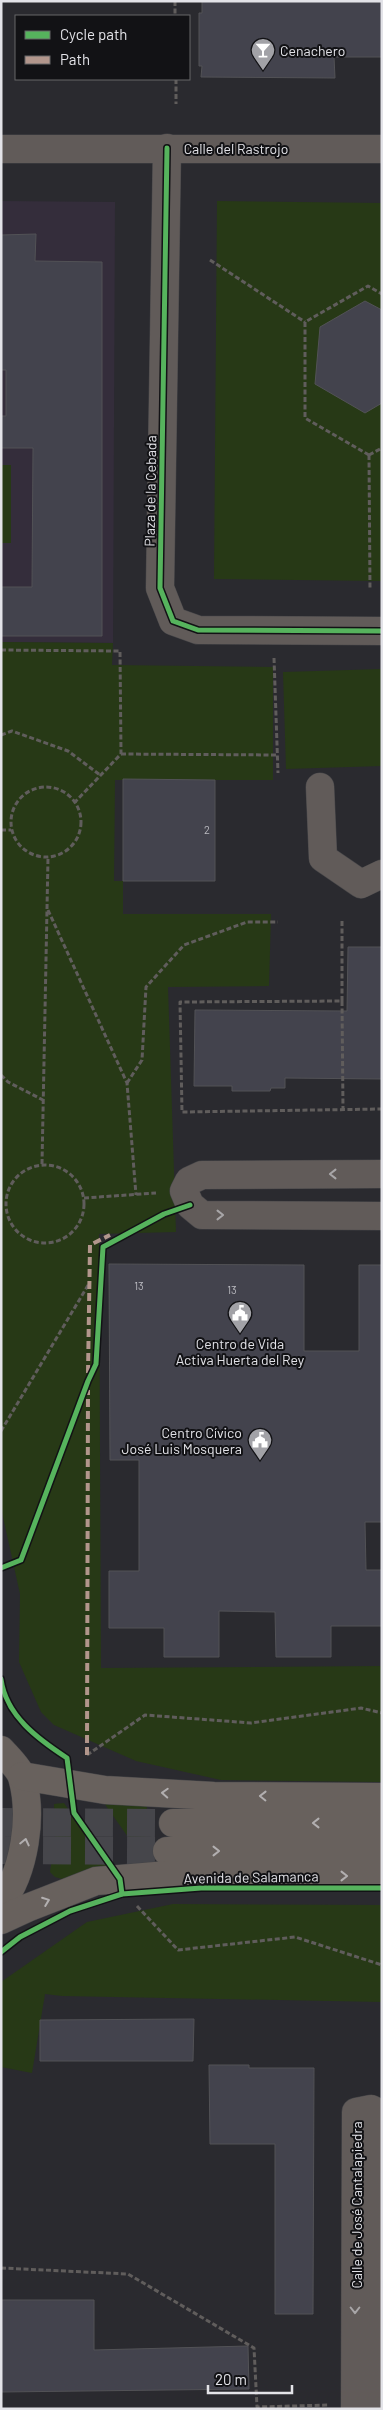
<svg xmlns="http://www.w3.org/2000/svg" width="383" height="2410" viewBox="0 0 383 2410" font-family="Barlow,sans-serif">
<rect width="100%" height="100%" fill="#2a2a2f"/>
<polygon fill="#342d3b" points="1,201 115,202 113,643 1,642"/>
<g fill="#273916">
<polygon points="217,201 382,203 382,581 214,579"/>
<rect x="1" y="465" width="10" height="78"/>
<polygon points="1,642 113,643 112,665 273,667 273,780 115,780 114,881 123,881 123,914 271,914 269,986 168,987 176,1232 99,1234 101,1668 382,1666 382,1782 221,1780 136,1761 54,1725 41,1712 19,1662 20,1594 1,1508"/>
<polygon points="382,669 382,766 286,769 283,672"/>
<polygon points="64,1803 108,1868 62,1879 55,1877 50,1872 55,1837 54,1804"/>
<polygon points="104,1803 147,1803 145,1861"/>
<polygon points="173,1904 382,1905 382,2002 62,1996 45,1994 32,2073 1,2067 1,1982 87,1922"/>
</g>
<g fill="#43434d" stroke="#525256">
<polygon points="202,1 382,2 382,57 334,57 335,78 201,77 202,66 199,66 199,13 202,13"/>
<polygon points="36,234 35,261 102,262 102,636 1,636 1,587 32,587 33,448 1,448 1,416 6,416 6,370 1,370 1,235"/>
<polygon points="365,301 382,310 382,403 365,413 315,384 320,327"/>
<polygon points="123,779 215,780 215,881 123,881"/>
<polygon points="348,947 382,947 382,1079 285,1078 285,1088 271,1088 270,1091 232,1091 232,1086 194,1086 195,1010 347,1011"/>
<polygon points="109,1264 304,1265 304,1351 359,1351 359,1265 382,1265 382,1522 365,1522 366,1570 382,1570 382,1626 331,1626 331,1657 276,1657 275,1612 219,1611 219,1657 164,1657 164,1628 109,1628 109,1571 139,1571 139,1460 110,1460"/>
<polygon points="194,2019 193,2061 40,2061 40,2020"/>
<polygon points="209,2065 249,2065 249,2068 314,2068 313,2314 275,2314 275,2144 210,2144"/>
<polygon points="1,2300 94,2300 94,2350 248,2346 249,2389 1,2392"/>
</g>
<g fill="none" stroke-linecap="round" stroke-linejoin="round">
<g stroke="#46464b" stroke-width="28" stroke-dasharray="28 14" stroke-linecap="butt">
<polyline points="1,1822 173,1823"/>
<polyline points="1,1850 167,1851"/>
</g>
<g stroke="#454548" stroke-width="29">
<g id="street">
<polyline points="167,148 160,588 173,621 198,630 382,631"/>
<polyline points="1,149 382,149"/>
<polyline points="320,787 323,858 361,884 382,874"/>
<polyline points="382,1174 202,1175 189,1181 184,1191 190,1205 202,1215 382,1216"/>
<polyline points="355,2409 356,2112 371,2109 381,2114 380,2409"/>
</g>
</g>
<g stroke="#454548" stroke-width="29">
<g id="highway">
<path d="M 1,1750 C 7,1757 19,1768 22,1777 C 33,1815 25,1871 1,1903"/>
<polyline points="22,1776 105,1790 214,1796 382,1797"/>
<polyline points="173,1823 382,1823"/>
<polyline points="167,1851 382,1851"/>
<polyline points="1,1920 27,1908 96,1881 167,1875 382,1875"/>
</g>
</g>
<g stroke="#605d5c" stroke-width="3" stroke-dasharray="5 2.5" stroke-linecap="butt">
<polyline points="175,1 175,16"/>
<polyline points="176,79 176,104"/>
<polyline points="210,260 305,322"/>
<polyline points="369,455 305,418 305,322 368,286 382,294"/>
<polyline points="369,455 370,590"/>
<polyline points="369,455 382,448"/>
<polyline points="1,650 120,651 121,754 75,802"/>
<polyline points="274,658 278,773"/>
<polyline points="1,735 12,731 68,751 100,775"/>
<polyline points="121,754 277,755"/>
<circle cx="46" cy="822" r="35"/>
<polyline points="1,830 11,830"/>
<polyline points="48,910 127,1083 136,1195"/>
<polyline points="342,921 342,1001 180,1002 182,1112 382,1109"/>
<polyline points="342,1001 343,1109"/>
<polyline points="1,1075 8,1082 43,1100"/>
<polyline points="127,1083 142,1060 146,987 184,945 247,922 278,922"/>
<polyline points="42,1164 48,858"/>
<circle cx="45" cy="1204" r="39"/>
<polyline points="84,1198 156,1193"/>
<polyline points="1,1431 90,1282"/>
<polyline points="87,1755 145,1715 251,1723 361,1708 382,1713"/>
<polyline points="137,1906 178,1950 295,1937 382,1965"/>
<polyline points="1,2268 128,2274 254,2348 257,2407 329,2405"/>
</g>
<use href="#street" stroke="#615b59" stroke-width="28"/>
<use href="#highway" stroke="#68615d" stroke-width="28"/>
<g stroke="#b2968c" stroke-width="4" stroke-dasharray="8 4" stroke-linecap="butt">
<polyline points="88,1373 90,1245 110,1235"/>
<polyline points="87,1755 88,1390"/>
</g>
<g stroke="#121215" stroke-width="8">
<g id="cycleway">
<polyline points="167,148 160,588 173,621 198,630 382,631"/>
<polyline points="1,1568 21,1560 88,1381 96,1364 103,1247 164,1214 190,1205"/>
<path d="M 1,1679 C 6,1716 38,1739 67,1758 L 74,1813 L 120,1879 L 122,1894"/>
<polyline points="1,1952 20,1937 70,1911 122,1894 201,1888 382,1888"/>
</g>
</g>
<use href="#cycleway" stroke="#56b35d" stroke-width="5"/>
</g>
<defs><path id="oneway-chevron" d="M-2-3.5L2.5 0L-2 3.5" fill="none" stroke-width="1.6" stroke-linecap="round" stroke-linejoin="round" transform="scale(1.25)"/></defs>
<g stroke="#a8a6a8">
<use href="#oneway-chevron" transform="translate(333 1174) rotate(180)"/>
<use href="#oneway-chevron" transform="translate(220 1215)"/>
<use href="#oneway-chevron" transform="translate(355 2310) rotate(90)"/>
</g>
<g stroke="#b2afb0">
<use href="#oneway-chevron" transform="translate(165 1793) rotate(-177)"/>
<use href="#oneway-chevron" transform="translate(263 1796) rotate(-179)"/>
<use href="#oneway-chevron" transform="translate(316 1823) rotate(180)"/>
<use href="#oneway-chevron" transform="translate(25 1842) rotate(-77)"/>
<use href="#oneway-chevron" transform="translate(216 1851)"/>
<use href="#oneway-chevron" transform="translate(344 1876)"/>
<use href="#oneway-chevron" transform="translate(46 1901) rotate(-21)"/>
</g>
<defs>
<g id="bar-pin" transform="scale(1.25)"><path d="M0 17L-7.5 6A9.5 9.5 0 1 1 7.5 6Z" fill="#a2a2a7" stroke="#121215"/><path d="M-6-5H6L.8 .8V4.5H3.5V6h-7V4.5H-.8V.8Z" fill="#fff"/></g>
<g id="civic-pin" transform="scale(1.25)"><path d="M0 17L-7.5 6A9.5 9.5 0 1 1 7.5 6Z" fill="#a2a2a7" stroke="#121215"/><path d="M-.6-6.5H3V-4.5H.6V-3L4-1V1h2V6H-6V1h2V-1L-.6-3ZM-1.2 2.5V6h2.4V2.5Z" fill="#fff"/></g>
</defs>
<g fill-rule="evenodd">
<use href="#bar-pin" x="263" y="50"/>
<use href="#civic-pin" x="240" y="1313"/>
<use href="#civic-pin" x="260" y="1440"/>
</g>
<g text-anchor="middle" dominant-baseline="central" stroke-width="4" stroke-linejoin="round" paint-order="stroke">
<g font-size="11" fill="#bbbbc1">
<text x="207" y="829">2</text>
<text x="139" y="1285">13</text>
<text x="232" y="1289">13</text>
</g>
<g font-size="14" fill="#e3e3e8" stroke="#121215" text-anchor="start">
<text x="280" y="50">Cenachero</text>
<text x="240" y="1343" text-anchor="middle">Centro de Vida<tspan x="240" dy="16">Activa Huerta del Rey</tspan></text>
<text x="242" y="1432" text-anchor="end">Centro Cívico<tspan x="242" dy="16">José Luis Mosquera</tspan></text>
</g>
<g font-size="14" fill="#e3e3e8" stroke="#121215">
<text x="236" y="148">Calle del Rastrojo</text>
<text transform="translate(150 491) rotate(-89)">Plaza de la Cebada</text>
<text transform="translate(251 1877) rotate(-1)">Avenida de Salamanca</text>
<text transform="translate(356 2205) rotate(-90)">Calle de José Cantalapiedra</text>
</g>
</g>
<rect width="383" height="2410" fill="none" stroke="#e3e3e8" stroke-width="5"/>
<rect x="15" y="15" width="175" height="65" fill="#121215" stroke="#666669"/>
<rect x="25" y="31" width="25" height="8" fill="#56b35d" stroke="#666669"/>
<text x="60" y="40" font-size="15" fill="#e3e3e8">Cycle path</text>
<rect x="25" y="56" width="25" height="8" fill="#b2968c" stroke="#666669"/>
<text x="60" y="65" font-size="15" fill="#e3e3e8">Path</text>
<path d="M208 2385v8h84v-8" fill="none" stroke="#e3e3e8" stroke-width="2.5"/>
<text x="215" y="2385" font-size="15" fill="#e3e3e8" stroke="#121215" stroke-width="4" paint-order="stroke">20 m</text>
</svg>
